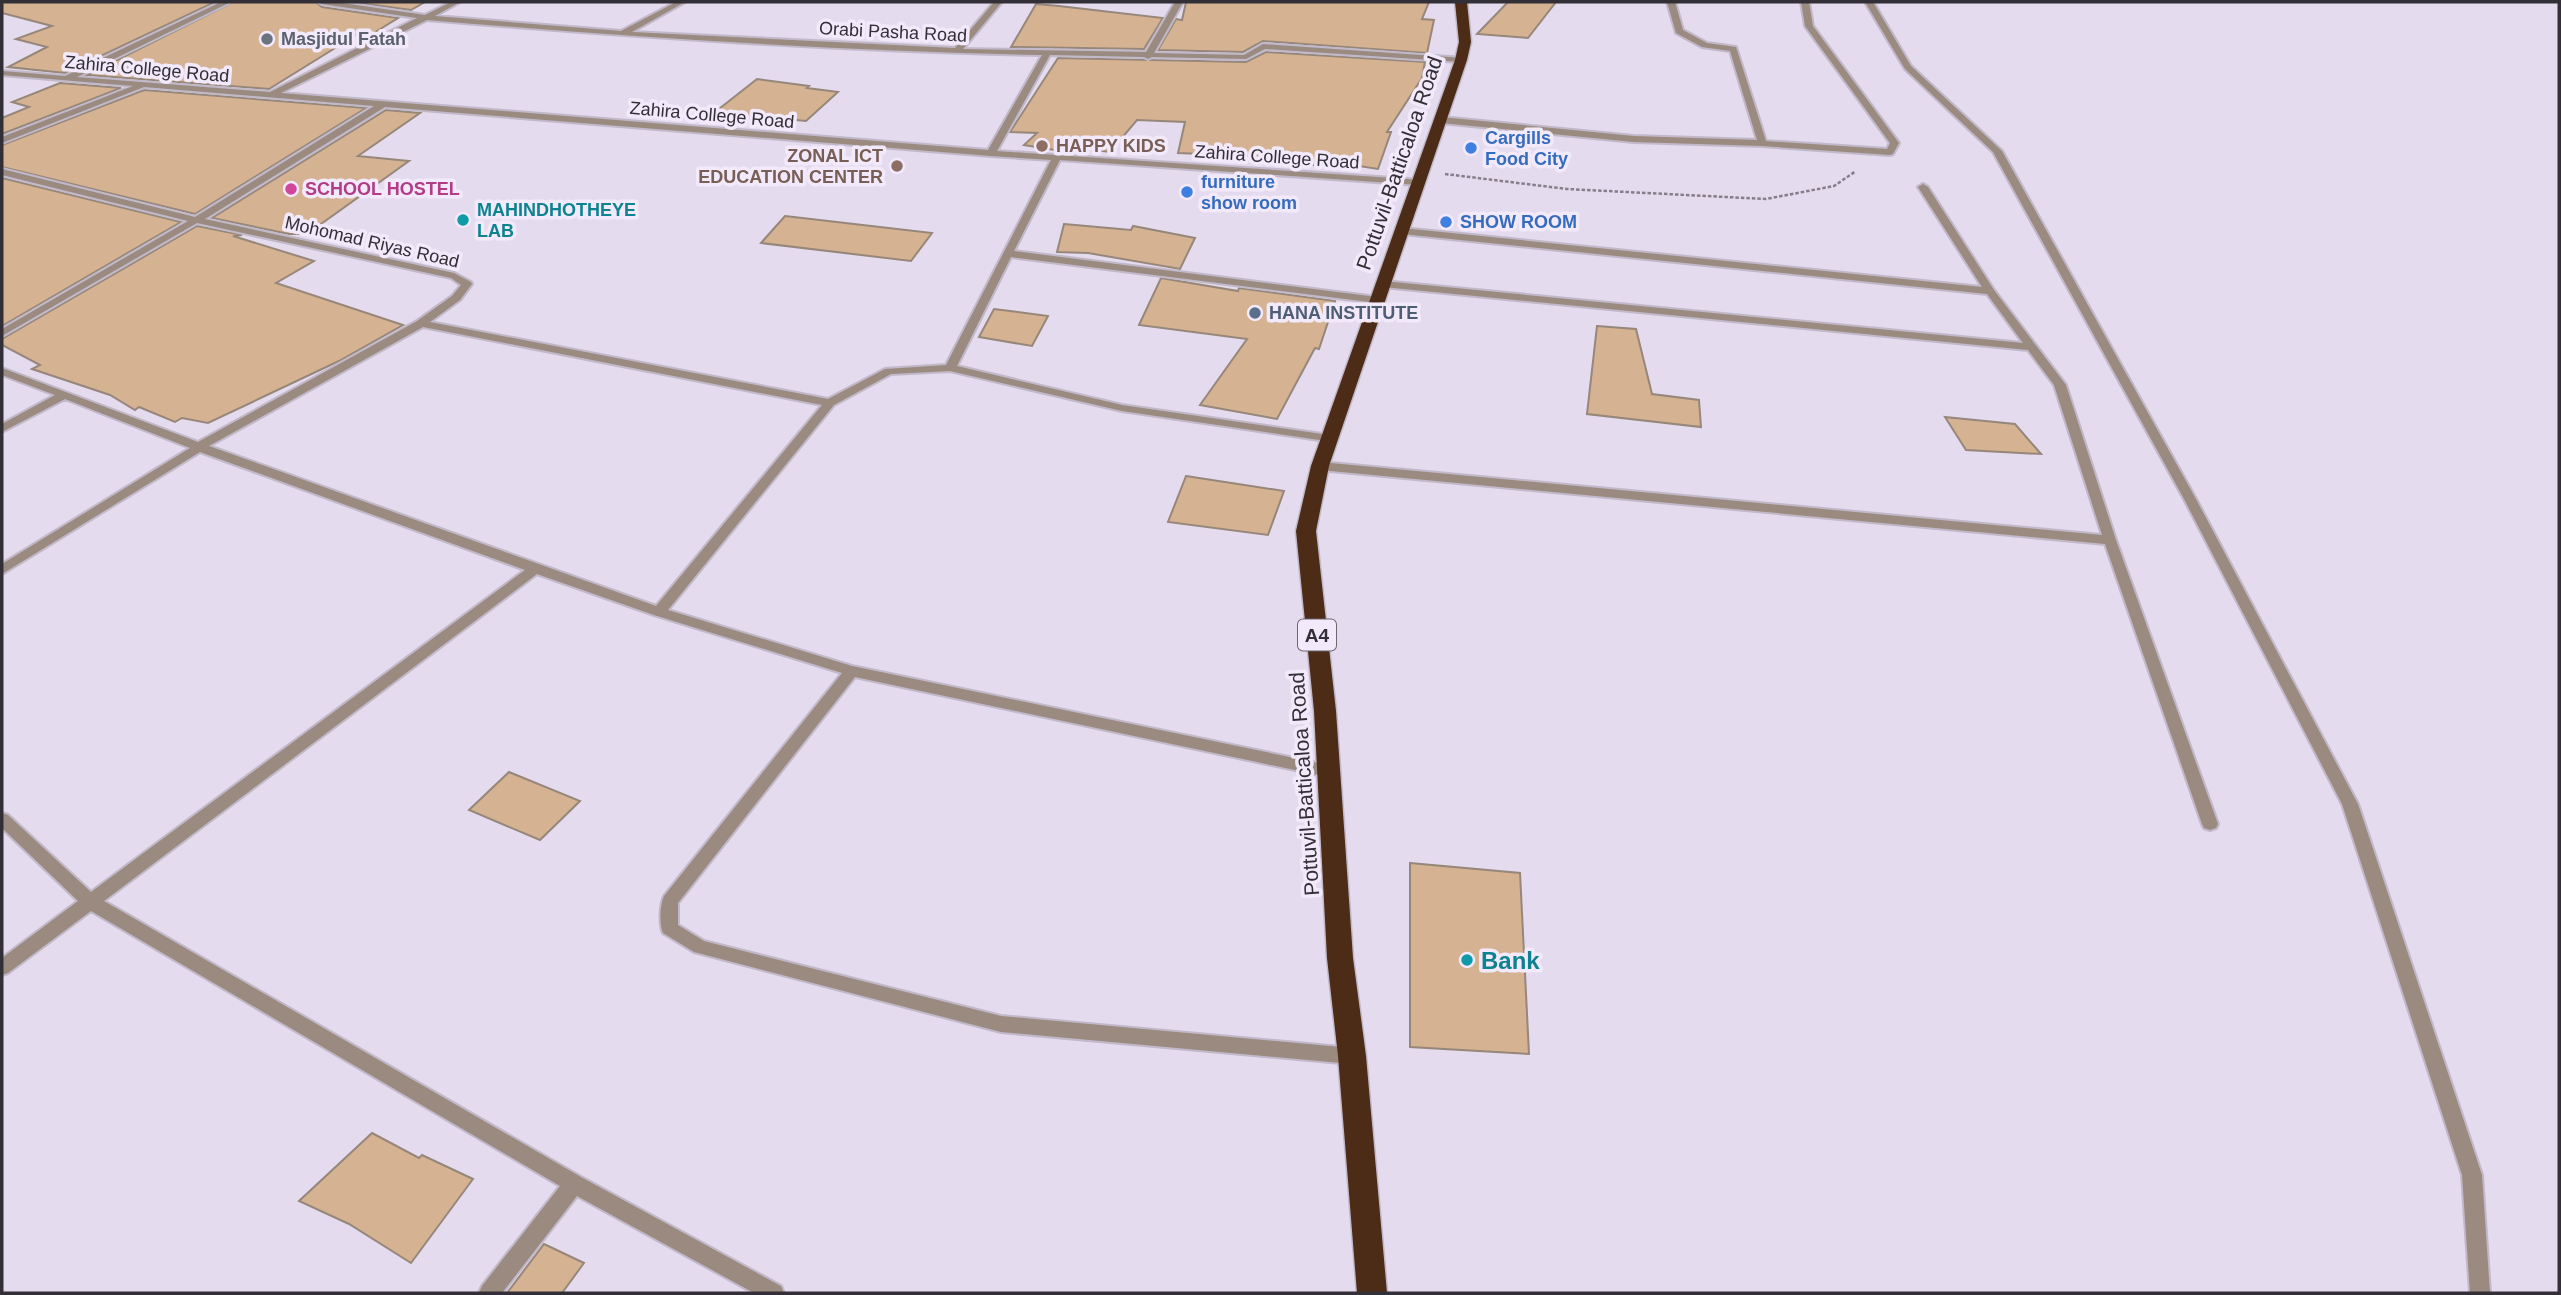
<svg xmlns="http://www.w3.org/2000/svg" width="2561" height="1295" viewBox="0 0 2561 1295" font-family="Arial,sans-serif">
<rect width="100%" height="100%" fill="#e5dbee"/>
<g fill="#d4b292" stroke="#96877a" stroke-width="2">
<polygon points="2,2 215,2 65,73 8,67 47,47 16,39 52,26 2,13"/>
<polygon points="233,2 316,2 322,7 398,18 372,34 361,32 269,89 87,75"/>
<polygon points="352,2 425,2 411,10"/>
<polygon points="1186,2 1429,2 1422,19 1434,20 1427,53 1263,41 1243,52 1158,50 1176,19 1182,20"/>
<polygon points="1508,2 1556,2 1528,38 1477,34"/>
<polygon points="1036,4 1059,6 1163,18 1144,49 1011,47"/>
<polygon points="1266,52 1425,62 1422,78 1387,132 1391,132 1378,169 1346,164 1344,167 1253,161 1255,156 1178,153 1185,122 1137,120 1110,152 1065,146 1061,151 1024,145 1037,133 1010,132 1058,58 1246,62"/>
<polygon points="757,79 809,86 807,88 838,92 806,121 775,118 774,122 710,116"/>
<polygon points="60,83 121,88 2,134 2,118 29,107 12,102"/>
<polygon points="144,90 366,108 195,214 2,167 2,145"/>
<polygon points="386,110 420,113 358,156 409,161 307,234 289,234 212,218"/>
<polygon points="2,178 181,222 2,326"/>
<polygon points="785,216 932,233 911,261 761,243"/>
<polygon points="1064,224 1131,230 1133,226 1195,238 1180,269 1088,253 1057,252"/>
<polygon points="197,226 242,235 233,236 314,261 276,283 403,325 339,361 208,423 182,418 175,422 139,407 135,410 110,395 32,369 40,365 2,345 2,339"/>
<polygon points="1161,278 1238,291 1239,288 1335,301 1319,349 1315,348 1277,419 1200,405 1247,339 1139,325"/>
<polygon points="994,309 1048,316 1032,346 979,337"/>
<polygon points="1597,326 1636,329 1652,394 1699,400 1701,427 1587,414"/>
<polygon points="1945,417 2015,424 2041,454 1966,450"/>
<polygon points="1186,476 1284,491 1268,535 1168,522"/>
<polygon points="509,772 580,801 540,840 469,810"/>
<polygon points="1410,863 1520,873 1529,1054 1410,1047"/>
<polygon points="372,1133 419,1158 422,1155 473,1179 411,1263 349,1224 299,1201"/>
<polygon points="544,1244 584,1263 562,1293 507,1293"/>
</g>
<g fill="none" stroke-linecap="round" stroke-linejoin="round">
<g stroke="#c1b9c9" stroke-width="4">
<g id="street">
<path d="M 221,2 L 231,2 L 77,77 L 270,92 L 417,18 L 322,4 L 318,2 L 336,2 L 425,15 L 451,2 L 460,2 L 435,16 L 621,31 L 676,2 L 685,2 L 632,32 L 955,48 L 994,2 L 1002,2 L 963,49 L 1146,52 L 1175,2 L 1183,2 L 1154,53 L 1244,55 L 1263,44 L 1464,58 L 1464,62 L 1461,62 L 1265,49 L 1246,59 L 1152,57 L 1148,59 L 1144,57 L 1050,55 L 997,151 L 1422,180 L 1424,182 L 1419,185 L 1060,160 L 1014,251 L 1377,297 L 1382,300 L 1377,303 L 1011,257 L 957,366 L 1122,405 L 1329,435 L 1335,439 L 1333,442 L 1122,411 L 950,371 L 891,374 L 834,405 L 668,610 L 852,666 L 1328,765 L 1333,767 L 1336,771 L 1333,775 L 1328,777 L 855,677 L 678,903 L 678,925 L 704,941 L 1001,1016 L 1352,1048 L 1358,1050 L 1361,1056 L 1358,1062 L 1352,1064 L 1001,1032 L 694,952 L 663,933 C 659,924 660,905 664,896 L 842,673 L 654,615 L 537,574 L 104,901 L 581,1177 L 781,1286 L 784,1293 L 754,1293 L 577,1196 L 502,1293 L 479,1293 L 482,1286 L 560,1186 L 91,911 L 8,973 L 2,975 L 2,958 L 78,901 L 2,828 L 2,813 L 8,815 L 91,892 L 525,570 L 200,452 L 2,574 L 2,564 L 190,448 L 65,399 L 2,432 L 2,424 L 55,395 L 2,375 L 2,368 L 198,442 L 417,321 L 452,296 L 461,285 L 451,278 L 197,223 L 2,336 L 2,329 L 188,221 L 2,175 L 2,169 L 195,217 L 374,106 L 144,87 L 2,143 L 2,137 L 133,86 L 2,75 L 2,71 L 65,76 ZM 427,20 C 632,37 837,51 1042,55 L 988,150 L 281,93 ZM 385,107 L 991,156 L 1051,160 L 946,365 L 885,369 L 828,399 L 430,322 L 460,300 L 472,284 L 471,282 L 454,273 L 205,219 ZM 423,327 L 822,405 L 656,606 L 209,446 Z"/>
<polygon points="1667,2 1675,2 1683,30 1707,43 1736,47 1766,141 1887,149 1890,143 1805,26 1801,2 1809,2 1813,26 1899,143 1893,154 1890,155 1762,146 1634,142 1441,123 1437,120 1441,117 1634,136 1757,140 1730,51 1702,47 1676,33"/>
<polygon points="1865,2 1873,2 1911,66 2002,151 2196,499 2358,804 2482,1175 2490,1293 2470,1293 2462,1175 2342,804 2184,499 1993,152 1905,69"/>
<polygon points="1923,184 1928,187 1994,290 2066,385 2116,540 2218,824 2216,828 2210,830 2204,828 2202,824 2105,544 1320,470 1314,466 1320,462 2102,535 2054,385 2028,350 1383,287 1378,284 1383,281 2023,343 1987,294 1402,234 1397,231 1402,228 1982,287 1918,187"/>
</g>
</g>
<g stroke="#c1b9c9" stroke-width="3">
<polygon id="highway" points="1455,2 1467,2 1471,42 1467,60 1329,466 1316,531 1336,711 1353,958 1366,1056 1387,1293 1357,1293 1338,1056 1327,958 1314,711 1296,531 1311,466 1455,60 1459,42"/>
</g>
<polyline stroke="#857e8a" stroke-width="2.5" stroke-dasharray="3.5 2" stroke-linecap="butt" points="1445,174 1567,189 1766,199 1834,186 1856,171"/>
<use href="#street" fill="#9b8a7f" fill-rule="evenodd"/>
<use href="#highway" fill="#4c2b17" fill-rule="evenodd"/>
</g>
<circle fill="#6b7280" stroke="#f2e9fb" stroke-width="2.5" cx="267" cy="39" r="7"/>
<g fill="#8d6e63" stroke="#f2e9fb" stroke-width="2.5">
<circle cx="1042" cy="146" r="7"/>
<circle cx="897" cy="166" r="7"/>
</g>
<g fill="#3f7fe0" stroke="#f2e9fb" stroke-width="2.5">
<circle cx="1471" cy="148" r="7"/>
<circle cx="1187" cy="192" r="7"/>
<circle cx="1446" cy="222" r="7"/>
</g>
<circle fill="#d1479c" stroke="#f2e9fb" stroke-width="2.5" cx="291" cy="189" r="7"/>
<g fill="#0f9aa8" stroke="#f2e9fb" stroke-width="2.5">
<circle cx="463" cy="220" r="7"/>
<circle cx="1467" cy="960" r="7"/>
</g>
<circle fill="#5c6f8a" stroke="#f2e9fb" stroke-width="2.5" cx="1255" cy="313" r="7"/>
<g text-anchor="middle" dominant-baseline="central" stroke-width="7" stroke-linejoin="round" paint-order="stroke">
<g font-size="18" fill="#332f36" stroke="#f2e9fb">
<text transform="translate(893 32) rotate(3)">Orabi Pasha Road</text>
<text transform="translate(147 69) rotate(5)">Zahira College Road</text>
<text transform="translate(712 115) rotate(5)">Zahira College Road</text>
<text transform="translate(1277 157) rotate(4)">Zahira College Road</text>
<text transform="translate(372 242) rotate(13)">Mohomad Riyas Road</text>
</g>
<g font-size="18" font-weight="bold" fill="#5b616d" stroke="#f2e9fb" text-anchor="start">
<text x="281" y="39">Masjidul Fatah</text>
</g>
<g font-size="18" font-weight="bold" fill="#366cbe" stroke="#f2e9fb" text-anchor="start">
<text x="1485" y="138">Cargills<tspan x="1485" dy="21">Food City</tspan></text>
<text x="1201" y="182">furniture<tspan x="1201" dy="21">show room</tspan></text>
<text x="1460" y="222">SHOW ROOM</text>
</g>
<g font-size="18" font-weight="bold" fill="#785e54" stroke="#f2e9fb" text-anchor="start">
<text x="1056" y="146">HAPPY KIDS</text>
<text x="883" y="156" text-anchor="end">ZONAL ICT<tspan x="883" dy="21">EDUCATION CENTER</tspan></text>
</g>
<g font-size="18" font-weight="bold" fill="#b23c85" stroke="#f2e9fb" text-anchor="start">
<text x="305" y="189">SCHOOL HOSTEL</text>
</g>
<g font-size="18" font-weight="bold" fill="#0d838f" stroke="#f2e9fb" text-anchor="start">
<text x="477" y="210">MAHINDHOTHEYE<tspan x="477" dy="21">LAB</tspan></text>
</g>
<g font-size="18" font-weight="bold" fill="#4e5e75" stroke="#f2e9fb" text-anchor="start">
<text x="1269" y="313">HANA INSTITUTE</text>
</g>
<rect fill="#f2e9fb" stroke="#6c6771" stroke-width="2" x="1298" y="619.5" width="38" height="31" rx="5"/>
<g font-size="19" font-weight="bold" fill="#332f36">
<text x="1317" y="635">A4</text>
</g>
<g font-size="21" fill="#332f36" stroke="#f2e9fb">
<text transform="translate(1399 163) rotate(-71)">Pottuvil-Batticaloa Road</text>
<text transform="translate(1304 784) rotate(-94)">Pottuvil-Batticaloa Road</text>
</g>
<g font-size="24" font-weight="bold" fill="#0d838f" stroke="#f2e9fb" text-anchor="start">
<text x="1481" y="960">Bank</text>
</g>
</g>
<rect width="2561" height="1295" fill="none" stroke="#332f36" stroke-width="7"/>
</svg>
